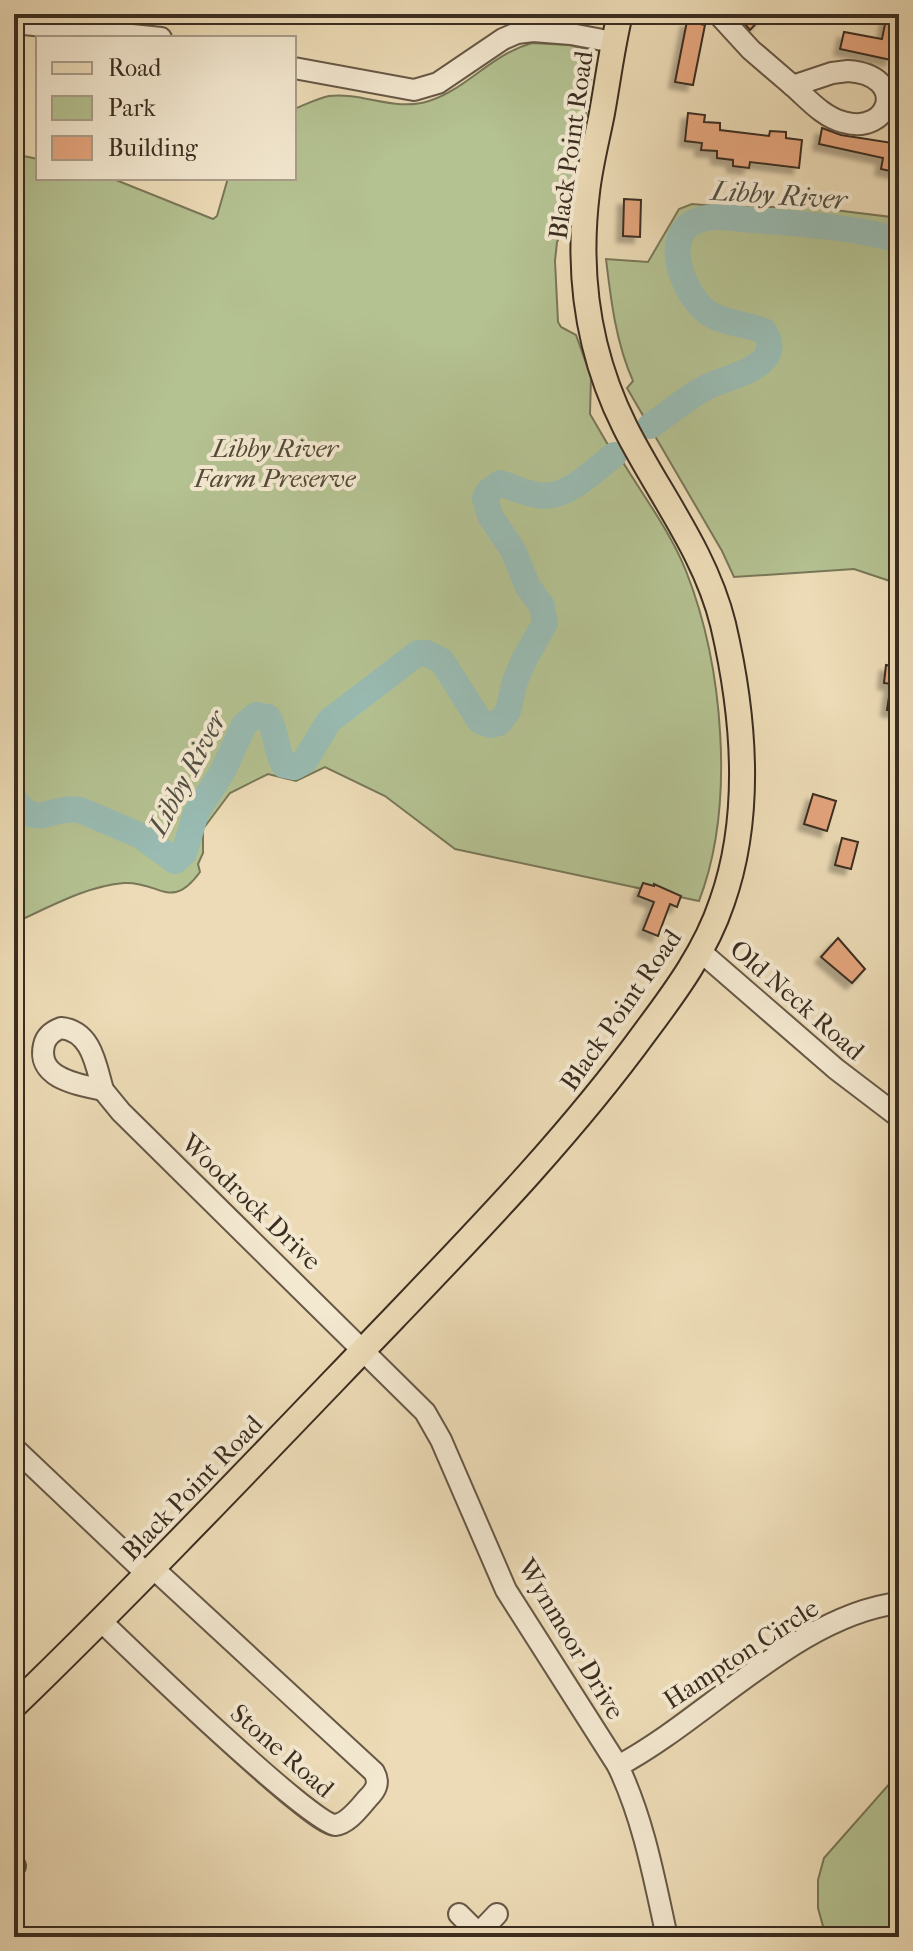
<svg xmlns="http://www.w3.org/2000/svg" width="913" height="1951" viewBox="0 0 913 1951" font-family="'IM FELL French Canon',serif">
<defs>
<filter id="shadow"><feDropShadow dx="-6" dy="6" stdDeviation="2" flood-color="#0004"/></filter>
</defs>
<rect width="100%" height="100%" fill="#ecdbb6"/>
<filter id="stains"><feTurbulence type="fractalNoise" baseFrequency=".0025" numOctaves="4"/><feColorMatrix values="0 0 0 0 .2 0 0 0 0 .09 0 0 0 0 .02 0 0 0 .5 -.17"/></filter>
<radialGradient id="worn" r=".72"><stop offset=".6" stop-color="#630" stop-opacity="0"/><stop offset="1" stop-color="#630" stop-opacity=".3"/></radialGradient>
<g fill="#b4c191" stroke="#787758" stroke-width="2">
<path d="M 532,43 L 569,45 L 591,50 L 594,58 L 571,214 L 557,242 L 555,261 L 558,322 L 561,327 L 576,335 L 591,377 L 590,414 L 614,455 L 615,449 C 638,489 669,528 686,571 C 723,665 736,805 699,901 L 455,849 L 385,796 L 325,767 L 296,781 L 268,774 L 230,793 L 203,829 L 203,853 L 198,864 L 200,872 C 171,912 160,881 124,883 C 86,886 48,908 14,923 L 14,154 L 38,159 L 38,178 L 111,178 L 213,219 L 217,216 L 228,178 L 294,178 L 294,109 C 305,105 318,98 329,96 C 363,92 395,112 429,101 C 467,89 490,55 532,43 Z"/>
<path d="M 692,204 L 728,207 L 810,207 L 899,218 L 899,584 L 854,569 L 734,577 L 722,551 L 627,388 L 633,381 C 616,343 611,301 606,259 L 648,262 L 679,209 Z"/>
<polygon points="899,1773 899,1937 826,1937 818,1908 818,1880 824,1858"/>
</g>
<g fill="none" stroke-linecap="round" stroke-linejoin="round">
<g stroke="#99bbb2" stroke-width="26">
<path d="M 650,426 C 668,414 687,397 707,387 C 726,377 788,367 764,331 C 746,323 723,324 707,312 C 683,294 659,233 699,220 C 715,214 737,219 754,220 C 803,224 851,227 899,240"/>
<path d="M 14,798 C 36,832 50,805 80,810 L 141,836 L 175,861 L 184,853 L 196,813 L 223,771 L 244,725 L 256,715 L 268,717 C 277,732 275,750 284,765 L 294,767 L 305,761 L 329,721 L 418,653 L 426,653 L 442,661 L 480,721 L 491,725 L 499,723 L 508,711 L 515,681 L 524,660 L 545,623 L 542,606 L 528,587 L 513,550 L 490,516 L 485,498 L 489,491 L 500,483 C 512,487 524,493 537,495 C 566,501 593,471 614,455"/>
</g>
</g>
<g fill="#e5a57d" stroke="#3b2d20" stroke-width="2" filter="url(#shadow)">
<polygon points="736,14 765,14 750,30"/>
<polygon points="887,14 899,14 899,31 897,30 891,60 840,49 844,32 882,39"/>
<polygon points="687,21 705,25 693,85 675,82"/>
<polygon points="688,113 705,115 704,122 720,123 720,130 769,136 770,131 786,132 786,138 802,140 799,168 750,162 749,168 733,166 733,160 717,158 717,151 701,150 702,143 685,141"/>
<polygon points="822,128 841,135 899,144 899,173 881,169 883,158 819,144"/>
<polygon points="624,199 641,200 640,237 623,236"/>
<polygon points="886,665 899,667 899,712 887,710 891,684 884,683"/>
<polygon points="813,794 836,801 827,831 804,824"/>
<polygon points="842,838 858,842 851,869 835,865"/>
<polygon points="643,883 654,886 654,884 681,896 677,907 670,904 658,936 643,930 654,902 638,896"/>
<polygon points="838,938 865,969 852,983 821,957"/>
</g>
<g fill="none" stroke-linecap="round" stroke-linejoin="round">
<g stroke="#675846" stroke-width="24">
<g id="minor">
<polyline points="718,14 751,50 793,86"/>
<polyline points="14,23 161,38"/>
<polyline points="294,68 414,90 438,83 503,39 517,33 533,31 571,34 613,42"/>
<path d="M 848,71 C 909,75 891,136 843,122 C 823,117 808,99 793,86 L 832,73 Z"/>
<polyline points="700,951 836,1069 899,1117"/>
<path d="M 61,1028 C 92,1031 96,1066 103,1090 C 80,1085 36,1079 44,1045 C 46,1036 53,1031 61,1028 Z"/>
<path d="M 103,1090 L 121,1112 L 425,1412 L 441,1440 L 506,1590 L 618,1766 C 644,1821 654,1878 667,1937"/>
<polyline points="14,1448 148,1575"/>
<path d="M 101,1621 C 129,1648 314,1827 335,1825 C 348,1824 360,1807 368,1798 C 376,1790 380,1783 374,1772 L 154,1569"/>
<path d="M 618,1766 C 707,1719 798,1615 899,1603"/>
<polyline points="14,1865 15,1866"/>
<polyline points="459,1914 482,1937"/>
<polyline points="478,1934 497,1914"/>
</g>
</g>
<g stroke="#3b2d20" stroke-width="28">
<path id="major" d="M 14,1706 C 144,1580 268,1449 394,1318 C 482,1226 571,1134 646,1031 C 676,991 706,950 722,902 C 753,814 744,714 723,624 C 705,551 658,493 625,427 C 588,353 577,273 587,192 C 590,165 597,139 602,113 C 608,80 612,47 620,14"/>
</g>
<use href="#minor" stroke="#f3e8d0" stroke-width="20"/>
<use href="#major" stroke="#ecdbb6" stroke-width="24"/>
</g>
<g text-anchor="middle" dominant-baseline="central" stroke-width="8" stroke-linejoin="round" paint-order="stroke">
<g font-size="26" fill="#3b2d20" stroke="#f3e8d0">
<text transform="translate(571 145) rotate(-82)">Black Point Road</text>
<text transform="translate(797 1000) rotate(41)">Old Neck Road</text>
<text transform="translate(621 1010) rotate(-55)">Black Point Road</text>
<text transform="translate(251 1202) rotate(44)">Woodrock Drive</text>
<text transform="translate(192 1488) rotate(-46)">Black Point Road</text>
<text transform="translate(571 1639) rotate(59)">Wynmoor Drive</text>
<text transform="translate(741 1654) rotate(-33)">Hampton Circle</text>
<text transform="translate(282 1751) rotate(41)">Stone Road</text>
</g>
<g font-size="26" font-style="italic" fill="#534b37" stroke="#f3e8d0">
<text x="275" y="448">Libby River<tspan x="275" dy="30">Farm Preserve</tspan></text>
</g>
<g font-size="28" font-style="italic" fill="#525044" stroke="#f3e8d0">
<text transform="translate(779 195) rotate(4)">Libby River</text>
<text transform="translate(187 773) rotate(-62)">Libby River</text>
</g>
</g>
<rect width="913" height="1951" fill="none" stroke="#ecdbb6" stroke-width="48"/>
<rect x="16" y="16" width="881" height="1919" fill="none" stroke="#3b2d20" stroke-width="4"/>
<rect x="24" y="24" width="865" height="1903" fill="none" stroke="#3b2d20" stroke-width="2"/>
<rect x="36" y="36" width="260" height="144" fill="#f3e8d0" stroke="#a99d8a" stroke-width="2"/>
<rect x="52" y="62" width="40" height="12" fill="#ecdbb6" stroke="#a99d8a" stroke-width="2"/>
<text x="108" y="76" font-size="24" fill="#3b2d20">Road</text>
<rect x="52" y="96" width="40" height="24" fill="#b4c191" stroke="#a99d8a" stroke-width="2"/>
<text x="108" y="116" font-size="24" fill="#3b2d20">Park</text>
<rect x="52" y="136" width="40" height="24" fill="#e5a57d" stroke="#a99d8a" stroke-width="2"/>
<text x="108" y="156" font-size="24" fill="#3b2d20">Building</text>
<rect width="100%" height="100%" filter="url(#stains)"/>
<rect width="100%" height="100%" fill="url(#worn)"/>
</svg>
